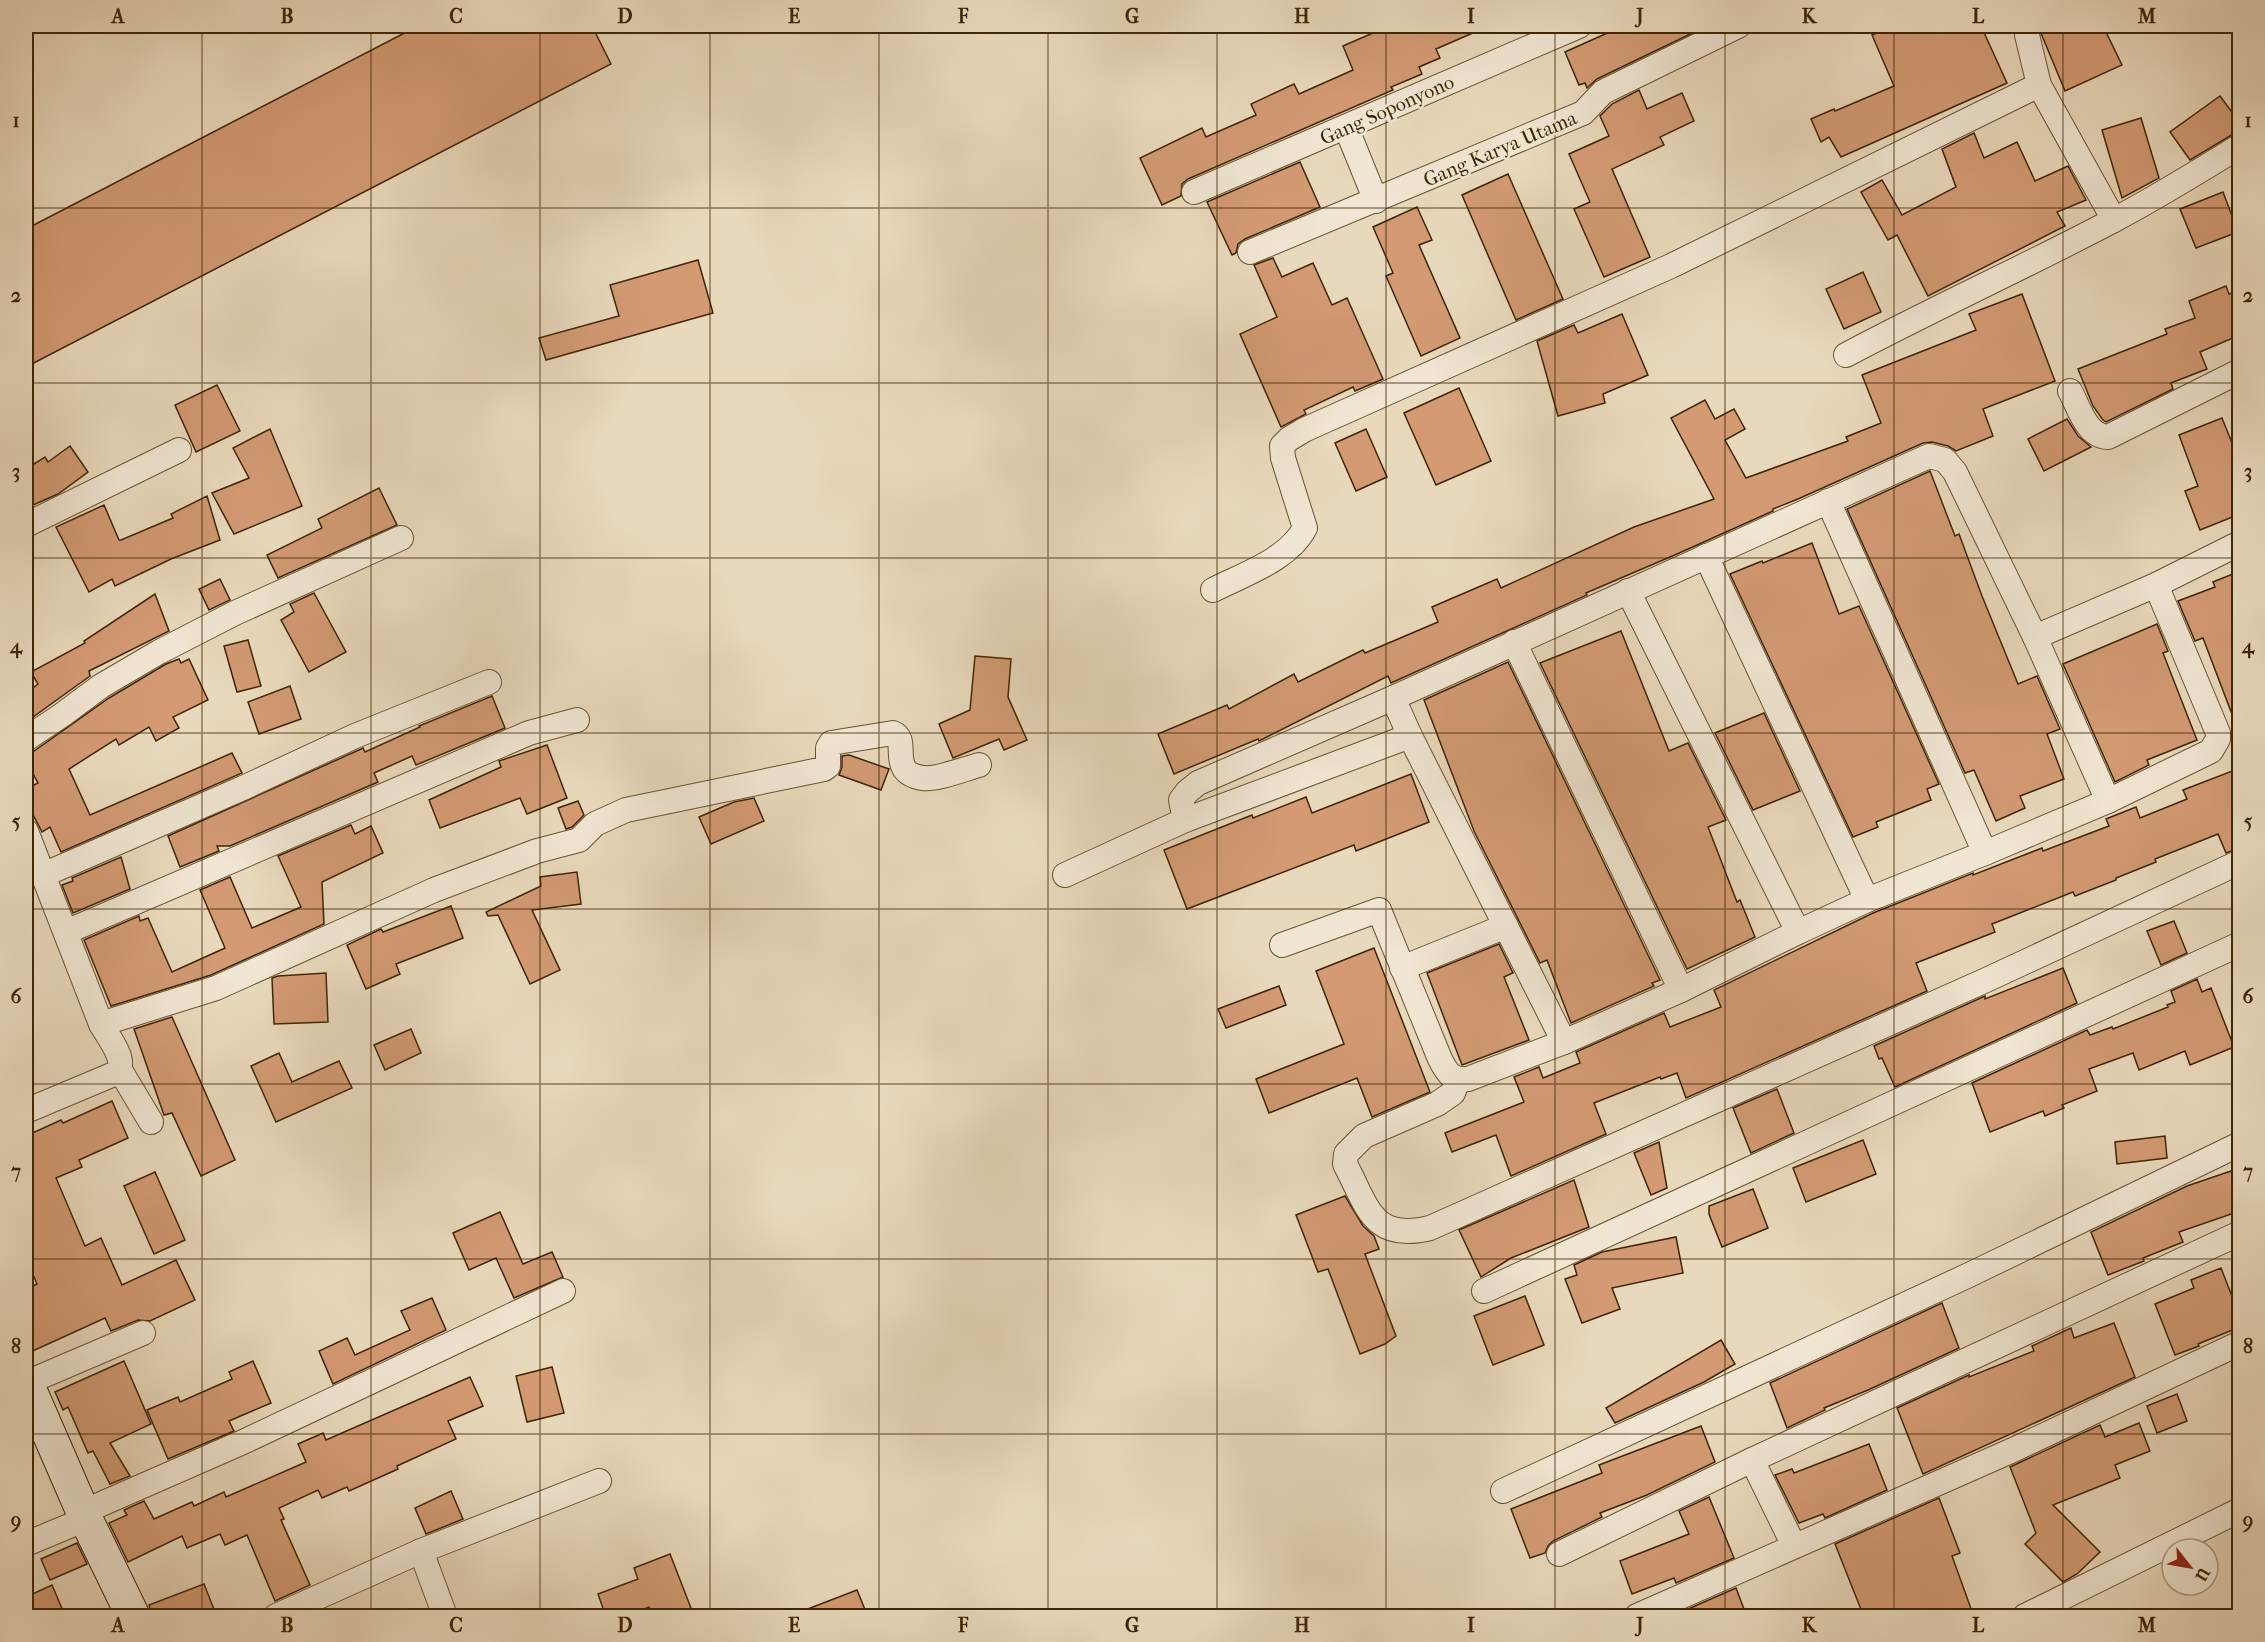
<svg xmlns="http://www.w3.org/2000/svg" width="2265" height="1642" viewBox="0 0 2265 1642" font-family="'IM FELL French Canon',serif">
<rect width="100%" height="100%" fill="#e9d9bc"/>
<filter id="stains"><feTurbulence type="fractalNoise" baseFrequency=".00333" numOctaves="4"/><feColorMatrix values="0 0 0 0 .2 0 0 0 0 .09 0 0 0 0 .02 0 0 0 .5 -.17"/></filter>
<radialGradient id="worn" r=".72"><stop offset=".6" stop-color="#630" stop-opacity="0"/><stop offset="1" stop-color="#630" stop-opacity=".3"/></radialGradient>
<g fill="#d39a74" stroke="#3e2603" stroke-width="1.5">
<polygon points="418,26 592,26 611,64 26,367 26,229"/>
<polygon points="1389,26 1489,26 1436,49 1440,58 1419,67 1422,74 1391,87 1393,90 1188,179 1182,184 1181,196 1162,205 1140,158 1202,128 1206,137 1256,115 1251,104 1294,84 1299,94 1353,70 1343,46"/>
<polygon points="1623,26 1707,26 1597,79 1587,88 1585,83 1579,85 1565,52"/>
<polygon points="1893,26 1981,26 2007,83 1841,157 1829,137 1821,142 1811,119 1834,109 1835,111 1894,86 1872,35"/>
<polygon points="2038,26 2103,26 2122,65 2065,91"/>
<polygon points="1639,90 1647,109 1682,93 1694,121 1660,137 1664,145 1612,169 1650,257 1604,277 1574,209 1590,202 1569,154 1609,136 1600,116 1612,104"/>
<polygon points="2220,96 2240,123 2240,130 2190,160 2170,132"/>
<polygon points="2141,118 2159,178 2122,198 2102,130"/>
<polygon points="1974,133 1984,158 2017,142 2035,181 2068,166 2086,200 2057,212 2065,226 1928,296 1897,235 1888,240 1861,192 1882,180 1902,215 1956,187 1942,149"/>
<polygon points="1300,162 1320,207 1245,239 1238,244 1236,253 1232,255 1207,202"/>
<polygon points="1508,174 1563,299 1516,320 1462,195"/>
<polygon points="2223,192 2238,232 2196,248 2180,209"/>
<polygon points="1417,207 1432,240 1419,245 1460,338 1421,356 1386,276 1393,273 1373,227"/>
<polygon points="1273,258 1282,277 1313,263 1332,305 1347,298 1383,379 1355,391 1353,387 1304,410 1306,414 1281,427 1240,334 1277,317 1254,265"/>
<polygon points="698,260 713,313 546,360 539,338 619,316 610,285"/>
<polygon points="1863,272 1881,312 1844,329 1826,289"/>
<polygon points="2226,286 2229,294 2240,290 2240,335 2200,352 2207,369 2171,383 2173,389 2106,422 2103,420 2093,406 2078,369 2167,334 2165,329 2195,318 2189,301"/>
<polygon points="2022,294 2055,381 1983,409 1993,436 1956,451 1948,446 1932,442 1923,443 1798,499 1773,509 1773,511 1677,554 1586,593 1587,595 1391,683 1388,676 1259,741 1258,739 1174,774 1158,734 1227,705 1229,709 1294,674 1298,682 1363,650 1365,653 1438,622 1432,607 1497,579 1501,588 1634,527 1714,499 1671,418 1705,400 1715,419 1734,409 1745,429 1725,440 1746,478 1848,441 1846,437 1881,423 1862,375 1976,330 1969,314"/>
<polygon points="1622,314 1648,375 1603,394 1605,403 1558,416 1537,341 1574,325 1578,333"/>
<polygon points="217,385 240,431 196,452 175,405"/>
<polygon points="1459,388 1491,461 1436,485 1404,413"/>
<polygon points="2222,418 2240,463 2240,514 2200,530 2185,491 2198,486 2179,435"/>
<polygon points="2067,419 2078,436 2091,447 2044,471 2028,439"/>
<polygon points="270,429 302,506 234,534 212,493 249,478 233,448"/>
<polygon points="1366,429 1387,477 1356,491 1335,443"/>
<polygon points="70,446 88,472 58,494 26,508 26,469 45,457 48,462"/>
<polygon points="1930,471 1955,536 1959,534 1982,596 2018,684 2037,676 2060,729 2047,734 2064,779 2020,796 2025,808 1996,821 1974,770 1965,773 1847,509"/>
<polygon points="379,488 397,525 278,578 267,555 322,528 318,519"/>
<polygon points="207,496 220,540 171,559 115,586 112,579 89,592 56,527 104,505 119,540 121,540 173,518 171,514"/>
<polygon points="1812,543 1839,614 1859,606 1939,784 1927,789 1931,800 1876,822 1878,827 1853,837 1730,574 1762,561 1763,563"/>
<polygon points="2240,571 2240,730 2238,730 2203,638 2195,641 2178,601 2215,587 2213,582"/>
<polygon points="220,579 230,600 209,610 199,589"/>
<polygon points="314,593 346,652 309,672 281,620 294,612 290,604"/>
<polygon points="155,594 169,631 89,671 90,676 26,722 26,693 38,684 31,672 85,643 84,641"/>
<polygon points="2157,624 2168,651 2163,653 2197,740 2147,760 2149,765 2115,782 2063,664"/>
<polygon points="1621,631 1669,751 1688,743 1726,820 1708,827 1737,902 1740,900 1755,937 1687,969 1540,663"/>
<polygon points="248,640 261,686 237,692 224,646"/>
<polygon points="975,656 1011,659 1008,697 1027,740 1004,750 999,739 953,758 939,724 970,710"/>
<polygon points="179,659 181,663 189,659 208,700 173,717 179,728 156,741 149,727 119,745 116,739 69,769 90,815 232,753 242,773 61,852 50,827 42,832 26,801 26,789 38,783 26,761 26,753 34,751 109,698 166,664"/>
<polygon points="1508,662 1660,980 1652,983 1654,986 1571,1023 1547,960 1540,963 1474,831 1424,700"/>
<polygon points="290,686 301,719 259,734 248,702"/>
<polygon points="492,696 505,728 416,765 412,756 374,773 378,782 230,846 217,846 219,851 180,867 168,836 361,749 363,748 365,752 420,727 419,726"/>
<polygon points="1764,713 1800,791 1753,810 1715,733"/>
<polygon points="547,745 567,798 527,814 520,798 440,828 429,800 501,767 499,761"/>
<polygon points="849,755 889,769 881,790 839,775 842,767 842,756"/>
<polygon points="2240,768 2240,848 2226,853 2218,834 2155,859 2156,862 2116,878 2116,880 2075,896 2073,892 1992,924 1995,932 1916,963 1927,991 1686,1098 1677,1073 1661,1079 1660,1077 1594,1103 1606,1134 1511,1176 1496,1135 1452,1152 1445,1133 1524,1102 1514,1077 1539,1067 1543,1078 1580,1063 1576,1052 1664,1013 1670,1027 1721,1007 1714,990 1873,913 1973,873 1973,875 2042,848 2043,851 2109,826 2106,819 2136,807 2140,818 2187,799 2183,790"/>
<polygon points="1411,774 1429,822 1356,851 1354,845 1187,909 1164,850 1252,815 1253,818 1306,797 1312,813"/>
<polygon points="754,798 764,821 711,844 699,817 734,802"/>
<polygon points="578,801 584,815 572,827 566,829 558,808"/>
<polygon points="351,825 355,834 371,826 383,853 322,882 324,924 211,975 111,1006 84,940 139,916 140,921 148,918 172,972 225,948 200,890 230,877 252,928 301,907 278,856"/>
<polygon points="121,857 130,889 73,913 62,885 73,881 72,878"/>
<polygon points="577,872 581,904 532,910 560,970 530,984 498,915 488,916 486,912 541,886 540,877"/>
<polygon points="451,906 463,938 396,964 400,974 366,989 347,945 381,929 383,932"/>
<polygon points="2174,921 2187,953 2161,965 2147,931"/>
<polygon points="1499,944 1513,973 1504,977 1529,1040 1462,1065 1427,973"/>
<polygon points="1374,948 1430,1092 1372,1117 1357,1078 1269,1113 1256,1079 1344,1044 1316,971"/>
<polygon points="2063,968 2077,1003 1895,1087 1882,1058 1879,1059 1874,1046 1985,996 1985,999"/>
<polygon points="326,973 328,1022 274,1024 272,978 278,976"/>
<polygon points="2197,979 2202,992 2211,988 2234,1047 2190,1065 2185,1051 2139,1070 2133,1053 2089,1069 2097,1091 2062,1105 2064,1108 2045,1116 2043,1111 1990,1132 1972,1083 2087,1030 2090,1035 2112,1027 2113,1029 2168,1007 2167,1005 2175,1002 2171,991"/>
<polygon points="1279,986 1286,1005 1226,1028 1218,1009"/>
<polygon points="172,1017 235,1160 201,1176 172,1113 164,1115 134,1029"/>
<polygon points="411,1029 421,1053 385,1070 374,1045"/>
<polygon points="279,1053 292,1082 339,1061 352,1088 276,1122 251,1066"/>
<polygon points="1777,1089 1794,1133 1751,1153 1733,1108"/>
<polygon points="112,1101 128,1138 79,1160 82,1167 56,1178 85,1246 101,1238 122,1285 176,1260 195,1300 150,1321 138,1320 111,1331 105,1318 26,1354 26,1289 37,1284 26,1258 26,1136 61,1120 63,1123"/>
<polygon points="2165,1136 2167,1158 2117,1164 2115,1142"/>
<polygon points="1863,1140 1876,1174 1806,1202 1793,1168"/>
<polygon points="1659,1142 1667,1188 1651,1195 1634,1153"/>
<polygon points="2231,1171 2240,1198 2240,1211 2179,1232 2183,1242 2143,1258 2144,1261 2108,1275 2091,1232 2187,1186"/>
<polygon points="155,1172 185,1240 154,1254 124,1186"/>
<polygon points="1574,1180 1589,1227 1511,1258 1481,1277 1459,1230"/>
<polygon points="1753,1189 1768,1228 1722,1247 1709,1214 1709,1206"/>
<polygon points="1345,1196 1363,1226 1374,1236 1379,1249 1365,1254 1396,1336 1385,1344 1360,1354 1328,1269 1318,1272 1296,1215"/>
<polygon points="500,1212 523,1264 552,1252 563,1277 514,1298 496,1258 469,1270 453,1233"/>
<polygon points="1676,1237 1683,1273 1612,1288 1620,1309 1582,1323 1565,1279 1577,1275 1574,1265 1602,1252"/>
<polygon points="2221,1268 2240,1317 2240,1327 2198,1344 2199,1346 2175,1355 2155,1304 2194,1288 2191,1280"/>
<polygon points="1525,1296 1544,1345 1493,1365 1474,1316"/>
<polygon points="432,1298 446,1330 333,1384 319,1351 347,1338 355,1355 410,1330 401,1311"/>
<polygon points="1942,1303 1959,1348 1868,1390 1824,1408 1825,1410 1787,1428 1770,1383"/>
<polygon points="2114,1323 2135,1377 1923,1474 1897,1408 1969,1375 1969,1377 2034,1351 2032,1346 2071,1328 2074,1338"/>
<polygon points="1721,1340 1735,1364 1704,1382 1615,1423 1606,1408"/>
<polygon points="124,1361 151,1424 110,1443 130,1476 110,1484 93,1451 88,1453 68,1407 63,1410 55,1392"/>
<polygon points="253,1361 271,1403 229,1421 234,1431 168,1459 147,1410 178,1397 180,1402 232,1379 229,1372"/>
<polygon points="552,1367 564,1413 527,1422 516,1376"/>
<polygon points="470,1377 483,1406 448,1421 456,1439 397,1466 398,1469 349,1491 347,1487 322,1498 318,1490 279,1508 284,1519 281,1520 310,1585 275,1601 247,1535 225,1545 220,1534 187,1548 182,1536 128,1562 109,1523 127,1515 124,1510 144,1501 154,1519 192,1502 194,1506 224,1492 226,1497 306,1462 298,1444 323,1433 326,1440"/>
<polygon points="2177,1394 2187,1421 2157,1433 2147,1406"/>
<polygon points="2139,1423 2150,1451 2115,1465 2120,1478 2053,1505 2100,1552 2077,1574 2063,1582 2025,1544 2036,1533 2010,1467 2100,1425 2105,1437"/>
<polygon points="1701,1426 1715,1462 1647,1495 1600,1513 1602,1517 1553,1541 1548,1546 1545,1553 1530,1558 1511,1509 1602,1473 1599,1465"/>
<polygon points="1869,1444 1887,1490 1825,1518 1823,1514 1799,1523 1775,1475 1792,1469 1794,1473"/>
<polygon points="451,1491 463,1519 426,1534 415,1508"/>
<polygon points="1709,1497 1734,1558 1676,1583 1674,1578 1632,1594 1620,1561 1689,1534 1679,1511"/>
<polygon points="1939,1498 1960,1553 1952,1556 1974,1617 1864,1617 1835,1544"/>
<polygon points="77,1543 87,1564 50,1580 41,1559"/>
<polygon points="670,1554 691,1608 669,1617 653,1617 649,1607 624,1617 606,1617 598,1594 638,1579 634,1568"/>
<polygon points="204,1584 217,1617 152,1617 149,1605"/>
<polygon points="52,1585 63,1611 51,1617 26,1617 26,1597"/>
<polygon points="1736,1588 1747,1617 1688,1617 1686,1610"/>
<polygon points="857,1590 868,1617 792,1617 792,1615"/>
</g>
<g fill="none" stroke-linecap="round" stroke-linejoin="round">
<g stroke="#695331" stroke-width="26">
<g id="street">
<polyline points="2027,35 2039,85 2114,220"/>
<polyline points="1346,127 1376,201"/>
<polyline points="1194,192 1579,26"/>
<polyline points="1250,252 1583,113 1603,92 1738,26"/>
<path d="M 1846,355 C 1934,308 2025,267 2114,220 C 2157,197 2198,172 2240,146"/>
<path d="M 2070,391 C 2079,407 2086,436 2108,437 L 2240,371"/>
<polyline points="1828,501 1985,853"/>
<polyline points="26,525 179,450"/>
<polyline points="1706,556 1867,900"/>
<path d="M 1213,590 C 1244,574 1288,560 1305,528 L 1283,458 L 1282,446 L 1289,439 L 1304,430 L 1671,266 L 2039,85"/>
<polyline points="1628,591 1798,932"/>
<polyline points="1514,642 1681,990"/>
<polyline points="1393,698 1410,736 1564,1042"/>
<polyline points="26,739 62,715 101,686 159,652 235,613 401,538"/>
<polyline points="2108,801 2035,637 2156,585 2240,543"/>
<polyline points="1185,820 1181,800 1187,792 1198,783 1393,698 1929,456 1945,460 1955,472 2035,637"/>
<path d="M 26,831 L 101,1024 C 108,1037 131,1064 114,1074 L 26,1111"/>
<polyline points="43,875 243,788 355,736 489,682"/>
<polyline points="1065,875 1185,820 1410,736"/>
<polyline points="66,932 529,733 577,720"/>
<path d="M 1282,945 L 1379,910 L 1440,1059 C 1447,1073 1452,1081 1468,1079 L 1564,1042 L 1681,990 L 1798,932 L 1867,900 L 1985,853 L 2108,801 L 2211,751 L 2218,739 L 2218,733 L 2156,585"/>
<polyline points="1402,968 1506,926"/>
<path d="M 101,1024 L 216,988 L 434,890 L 537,851 L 579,840 L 595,824 L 626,810 L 824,769 L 828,766 L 828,748 L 831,743 L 893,733 C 911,740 886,773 923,778 C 937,780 964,769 979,765"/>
<polyline points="120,1070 151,1122"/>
<path d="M 1458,1080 L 1453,1093 L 1437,1104 L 1364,1136 L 1346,1154 L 1345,1164 C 1368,1207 1372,1242 1430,1228 L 1984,981 L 2240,862"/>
<polyline points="1484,1291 2240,944"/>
<polyline points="26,1383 143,1333"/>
<polyline points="1752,1460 1794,1546"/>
<polyline points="1503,1491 1969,1275 2240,1144"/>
<polyline points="83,1512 243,1442 563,1291"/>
<polyline points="26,1544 86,1519"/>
<polyline points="421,1551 445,1616"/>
<polyline points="1559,1554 1752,1460 2240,1233"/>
<polyline points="276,1616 421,1551 599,1481"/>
<polyline points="1637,1616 2013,1450 2240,1343"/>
<polyline points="2025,1616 2240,1510"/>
</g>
</g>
<g stroke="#3e2603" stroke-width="35">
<polyline id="secondary" points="26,1381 86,1519 133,1616"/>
</g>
<use href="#street" stroke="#f1e6d3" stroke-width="24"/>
<use href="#secondary" stroke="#f1e6d3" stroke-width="33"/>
</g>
<path fill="none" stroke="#3e2603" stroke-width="1.5" stroke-opacity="0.55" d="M 202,26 L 202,1616M 371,26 L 371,1616M 540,26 L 540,1616M 710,26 L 710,1616M 879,26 L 879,1616M 1048,26 L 1048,1616M 1217,26 L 1217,1616M 1386,26 L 1386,1616M 1555,26 L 1555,1616M 1725,26 L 1725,1616M 1894,26 L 1894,1616M 2063,26 L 2063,1616M 26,208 L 2240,208M 26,383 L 2240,383M 26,558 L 2240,558M 26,733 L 2240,733M 26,909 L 2240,909M 26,1084 L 2240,1084M 26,1259 L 2240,1259M 26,1434 L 2240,1434"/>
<g text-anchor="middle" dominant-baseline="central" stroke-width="5" stroke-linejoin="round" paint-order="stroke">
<g font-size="20" fill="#3e2603" stroke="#f1e6d3">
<text transform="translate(1387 110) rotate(-24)">Gang Soponyono</text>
<text transform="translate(1500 149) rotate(-23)">Gang Karya Utama</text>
</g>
</g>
<rect width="2265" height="1642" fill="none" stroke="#e9d9bc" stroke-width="66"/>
<g transform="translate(2190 1567) rotate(121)"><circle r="28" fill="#f1e6d3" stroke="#a99980" stroke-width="1.5"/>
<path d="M0-4.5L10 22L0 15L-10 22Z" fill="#8f2418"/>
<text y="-9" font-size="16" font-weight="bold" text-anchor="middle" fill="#3e2603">U</text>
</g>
<rect x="33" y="33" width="2199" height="1576" fill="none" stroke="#3e2603" stroke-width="2"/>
<g font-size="20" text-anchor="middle" font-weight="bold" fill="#3e2603">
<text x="118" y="23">A</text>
<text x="287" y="23">B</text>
<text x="456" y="23">C</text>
<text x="625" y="23">D</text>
<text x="794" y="23">E</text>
<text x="963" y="23">F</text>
<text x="1132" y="23">G</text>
<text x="1302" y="23">H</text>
<text x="1471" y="23">I</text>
<text x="1640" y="23">J</text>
<text x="1809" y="23">K</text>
<text x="1978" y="23">L</text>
<text x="2147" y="23">M</text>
<text x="16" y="127">1</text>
<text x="2248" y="127">1</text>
<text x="16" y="302">2</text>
<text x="2248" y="302">2</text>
<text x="16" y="478">3</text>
<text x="2248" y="478">3</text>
<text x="16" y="653">4</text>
<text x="2248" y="653">4</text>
<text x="16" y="828">5</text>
<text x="2248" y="828">5</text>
<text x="16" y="1003">6</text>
<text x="2248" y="1003">6</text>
<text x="16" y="1178">7</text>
<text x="2248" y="1178">7</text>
<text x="16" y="1353">8</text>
<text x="2248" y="1353">8</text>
<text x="16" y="1528">9</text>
<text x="2248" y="1528">9</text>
<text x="118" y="1632">A</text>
<text x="287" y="1632">B</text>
<text x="456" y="1632">C</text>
<text x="625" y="1632">D</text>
<text x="794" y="1632">E</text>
<text x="963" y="1632">F</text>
<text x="1132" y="1632">G</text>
<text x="1302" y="1632">H</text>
<text x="1471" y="1632">I</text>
<text x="1640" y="1632">J</text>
<text x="1809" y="1632">K</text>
<text x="1978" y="1632">L</text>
<text x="2147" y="1632">M</text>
</g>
<rect width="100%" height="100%" filter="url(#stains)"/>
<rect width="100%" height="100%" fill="url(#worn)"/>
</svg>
